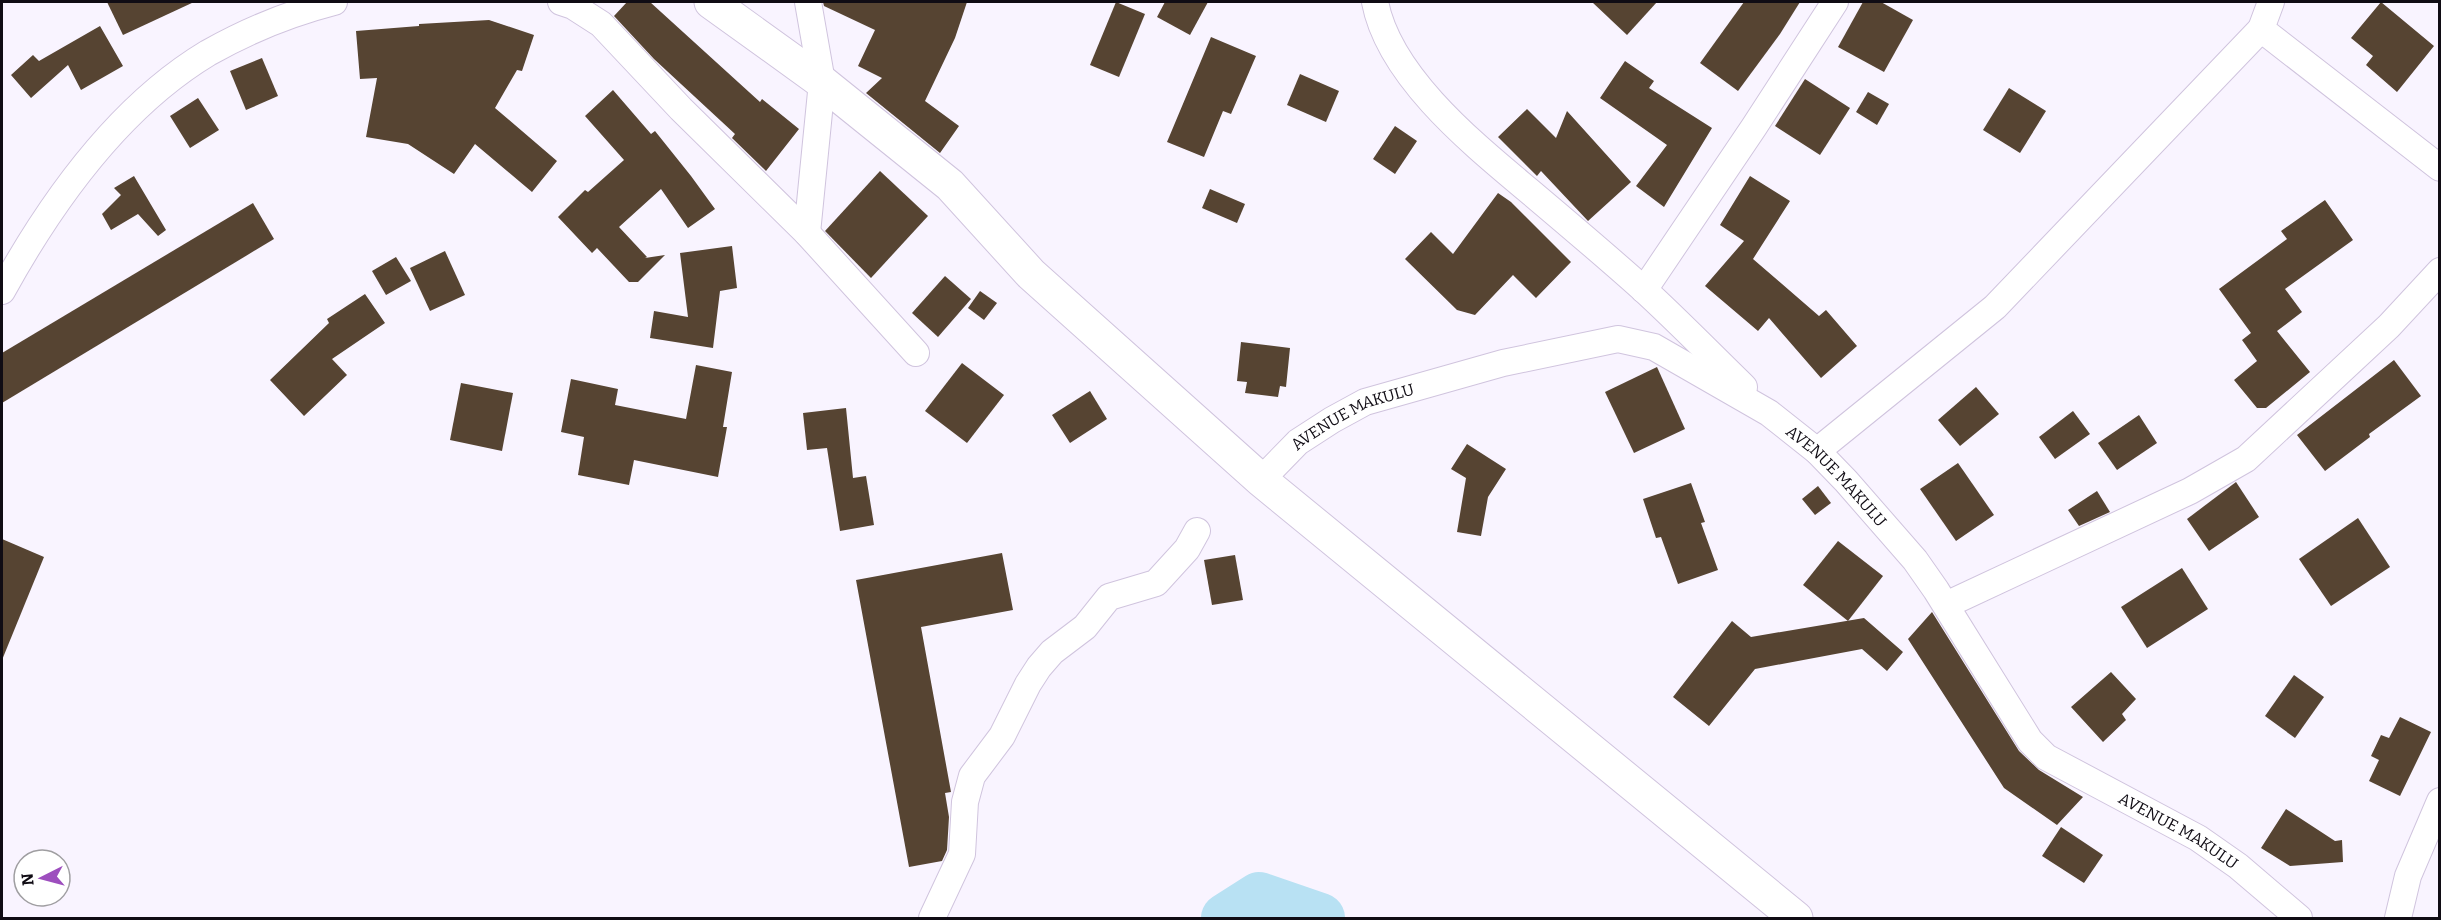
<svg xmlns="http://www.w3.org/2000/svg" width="2441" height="920" viewBox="0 0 2441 920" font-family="Bitter,serif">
<rect width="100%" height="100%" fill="#f9f4ff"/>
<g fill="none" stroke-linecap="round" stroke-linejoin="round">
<polyline stroke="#b8e1f3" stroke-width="50" points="1226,918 1259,897 1320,918"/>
</g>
<g fill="#564432">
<polygon points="107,2 194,2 123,35"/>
<polygon points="627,2 650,2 760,102 762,99 799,129 766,171 732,138 735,134 654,59 614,16"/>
<polygon points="823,2 967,2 955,38 925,101 959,126 940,153 866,93 882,78 858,66 875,30 824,6"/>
<polygon points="1116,2 1145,14 1119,77 1090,65"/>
<polygon points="1165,2 1208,2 1190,35 1157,17"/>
<polygon points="1592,2 1657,2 1627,35"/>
<polygon points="1744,2 1800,2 1780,34 1738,91 1700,63"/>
<polygon points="1863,2 1881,2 1913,20 1884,72 1838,47"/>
<polygon points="2381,2 2434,46 2397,92 2366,65 2373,56 2351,38"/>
<polygon points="489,20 534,35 522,71 517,70 495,108 557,161 532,192 475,144 454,174 408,144 366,137 377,78 360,79 356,31 419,26 419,24"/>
<polygon points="100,26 123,66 81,90 68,65 31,98 11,75 33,55 39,61"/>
<polygon points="1211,37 1256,56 1231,114 1223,111 1204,157 1167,142"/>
<polygon points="262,58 278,96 246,110 230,71"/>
<polygon points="1625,61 1654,81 1649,88 1712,128 1664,207 1636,186 1667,145 1600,98"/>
<polygon points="1300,74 1339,91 1326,122 1287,105"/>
<polygon points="1805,79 1850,108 1820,155 1775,126"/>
<polygon points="2009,88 2046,111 2020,153 1983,130"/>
<polygon points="613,90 651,134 655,131 691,176 715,209 688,228 661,189 619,227 647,257 645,258 665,255 638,282 629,282 597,248 592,253 558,217 585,190 588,192 624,160 585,116"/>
<polygon points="1868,92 1889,104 1877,125 1856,112"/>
<polygon points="198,98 219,130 190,148 170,116"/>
<polygon points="1527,109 1556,138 1567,111 1631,182 1588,221 1541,171 1537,176 1498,137"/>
<polygon points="1395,126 1417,141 1395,174 1373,159"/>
<polygon points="880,171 928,216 871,278 825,231"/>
<polygon points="134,176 166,230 158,236 138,214 111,230 102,214 121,195 114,188"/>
<polygon points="1750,176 1790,201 1753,259 1819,316 1826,310 1857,346 1821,378 1769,318 1758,331 1705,286 1744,241 1720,225"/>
<polygon points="1210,189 1245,204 1237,223 1202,208"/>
<polygon points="1498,193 1511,202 1571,262 1536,298 1513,275 1475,315 1457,310 1405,259 1431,232 1453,254"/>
<polygon points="2325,200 2353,240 2285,289 2302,312 2277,331 2310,372 2266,408 2257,408 2234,380 2257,361 2242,340 2251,333 2219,289 2287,239 2281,231"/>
<polygon points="253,203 274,239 2,403 2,353"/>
<polygon points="732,246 737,288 720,291 713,348 650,338 654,311 688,317 680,253"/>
<polygon points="445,251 465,295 430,311 410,268"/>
<polygon points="396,257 411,281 386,295 372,271"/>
<polygon points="945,276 971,299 938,337 912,313"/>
<polygon points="980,291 997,303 984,320 968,308"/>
<polygon points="365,294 385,323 332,359 347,375 304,416 270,380 329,323 327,319"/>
<polygon points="1241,342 1290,348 1286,387 1280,386 1278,397 1245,393 1247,382 1237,381"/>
<polygon points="2394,360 2421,396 2369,434 2370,437 2325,471 2297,435"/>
<polygon points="962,363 1004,395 967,443 925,411"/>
<polygon points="696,365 732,372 723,427 727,427 718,477 634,460 629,485 578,475 584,437 561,432 571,379 618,389 615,405 686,419"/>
<polygon points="1657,367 1685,429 1634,453 1605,392"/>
<polygon points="461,383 513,393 502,451 450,440"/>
<polygon points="1976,387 1999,414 1960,446 1938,420"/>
<polygon points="1090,391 1107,419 1070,443 1052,415"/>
<polygon points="846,408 853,478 866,476 874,525 840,531 827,448 807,450 803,413"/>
<polygon points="2073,411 2090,434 2055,459 2039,437"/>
<polygon points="2139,415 2157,443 2117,470 2098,443"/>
<polygon points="1467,444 1506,469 1488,497 1481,536 1457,532 1466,478 1451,469"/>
<polygon points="1958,463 1994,515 1956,541 1920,489"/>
<polygon points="2236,482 2259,517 2209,551 2187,519"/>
<polygon points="1691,483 1705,522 1701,523 1718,570 1678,584 1661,537 1656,538 1643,499"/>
<polygon points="1818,486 1831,503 1815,515 1802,499"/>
<polygon points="2097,491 2110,512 2079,526 2068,510"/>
<polygon points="2358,518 2390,567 2331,606 2299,559"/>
<polygon points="2,539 44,557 2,660"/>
<polygon points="1838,541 1883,576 1848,621 1803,585"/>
<polygon points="1002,553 1013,610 921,627 951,792 945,793 949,817 947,850 942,861 909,867 856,580"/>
<polygon points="1235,555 1243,600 1212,605 1204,560"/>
<polygon points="2182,568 2208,609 2147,648 2121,607"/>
<polygon points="1932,612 2019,751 2039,770 2083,797 2057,825 2004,788 1908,639"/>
<polygon points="1864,618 1903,652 1887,671 1862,649 1755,669 1709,726 1673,697 1732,621 1751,637"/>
<polygon points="2111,672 2136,699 2122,714 2126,720 2103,742 2071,707"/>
<polygon points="2294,675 2324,697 2295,738 2265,716"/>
<polygon points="2400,717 2431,732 2400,796 2369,781 2379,760 2371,756 2381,735 2389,738"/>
<polygon points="2286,809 2335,841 2342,840 2343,862 2290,866 2261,848"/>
<polygon points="2061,827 2103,855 2084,883 2042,856"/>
</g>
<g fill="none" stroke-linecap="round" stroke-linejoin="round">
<g stroke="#d0c4de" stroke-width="28">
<g id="minor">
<polyline points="561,2 573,6 601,24 681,109 807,233 916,353"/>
<path d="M 1375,2 C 1389,76 1472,143 1528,190 C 1566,222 1605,255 1642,288 C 1677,320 1710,354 1744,387"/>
<polyline points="2271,2 2261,29 2440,168"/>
<polyline points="807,233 822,82 808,2"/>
<polyline points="1644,290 1754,127 1835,2"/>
<path d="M 2,291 C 51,202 120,106 208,53 C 247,31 291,13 334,2"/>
<polyline points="1817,451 1995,307 2261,29"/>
<path id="s1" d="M 1261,480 L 1298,442 L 1332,420 L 1365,402 L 1503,363 L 1618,339 L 1654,347 L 1769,413 L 1817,451 L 1846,481 L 1915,560 L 1936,590 L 2030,741 L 2046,757 L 2198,838 L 2238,866 L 2299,918"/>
<polyline points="1946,605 2190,491 2246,459 2389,326 2440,271"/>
<polyline points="932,918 962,854 965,802 972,776 1002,736 1028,684 1039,667 1052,652 1085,627 1109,597 1156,583 1187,549 1197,531"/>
<polyline points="2398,918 2408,876 2440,801"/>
</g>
</g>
<g stroke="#d0c4de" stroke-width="35">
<polyline id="secondary" points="711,2 822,82 950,185 1031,274 1261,480 1796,918"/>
</g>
<use href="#minor" stroke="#fff" stroke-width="26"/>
<use href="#secondary" stroke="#fff" stroke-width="33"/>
</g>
<g text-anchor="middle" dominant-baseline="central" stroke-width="6" stroke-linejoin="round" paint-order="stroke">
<g font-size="16" fill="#100c14" stroke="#fff">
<text stroke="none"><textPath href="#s1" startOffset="114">AVENUE MAKULU</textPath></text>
<text stroke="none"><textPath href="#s1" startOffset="654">AVENUE MAKULU</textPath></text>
<text stroke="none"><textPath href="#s1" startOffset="1158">AVENUE MAKULU</textPath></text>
</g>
</g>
<rect width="2441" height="920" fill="none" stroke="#100c14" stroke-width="6"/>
<g transform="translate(42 878) rotate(264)"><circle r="28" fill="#ffffff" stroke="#9f9ea1" stroke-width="1.5"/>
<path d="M0-4.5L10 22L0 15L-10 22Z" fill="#9d4ebe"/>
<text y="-9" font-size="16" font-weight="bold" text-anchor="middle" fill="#100c14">N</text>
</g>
</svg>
